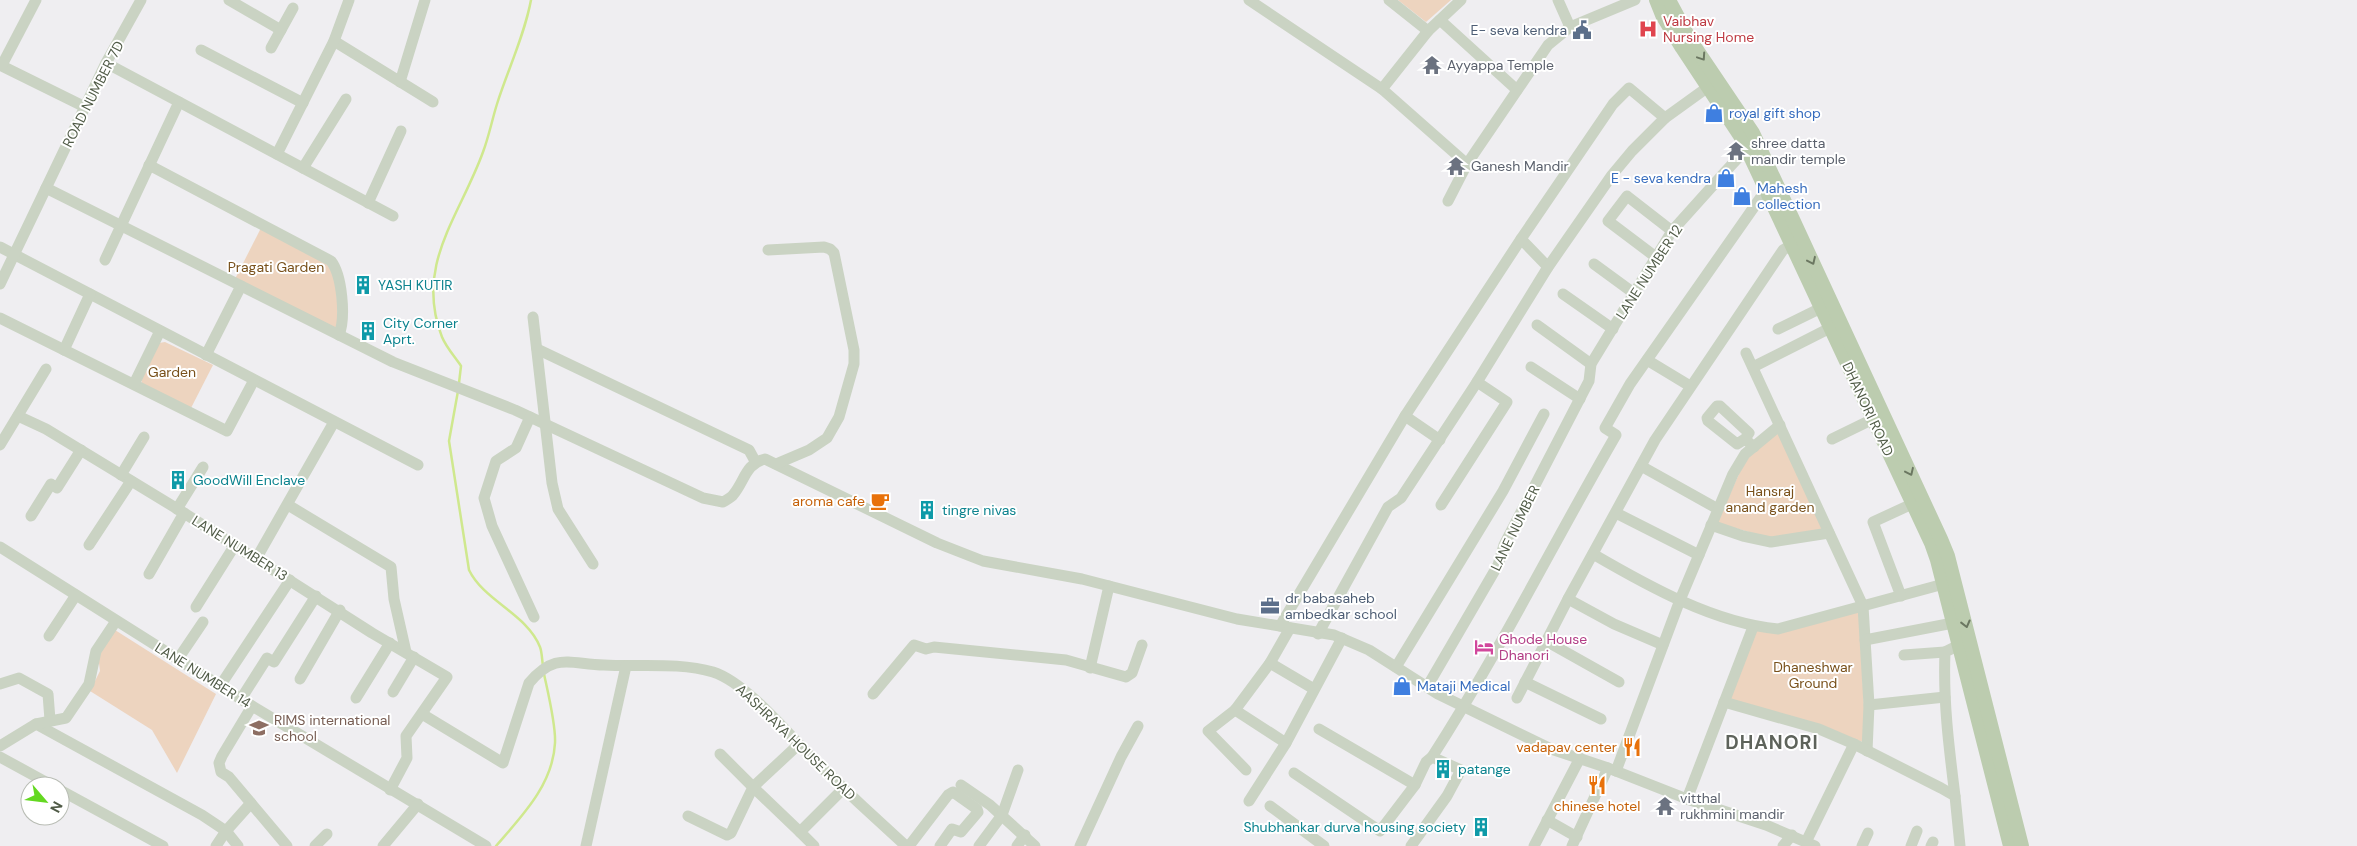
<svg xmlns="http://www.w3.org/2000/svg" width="2357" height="846" viewBox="0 0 2357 846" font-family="'DM Sans',sans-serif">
<rect width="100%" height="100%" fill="#efeef1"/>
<g fill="#edd4bf">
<polygon points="1398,0 1451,0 1426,22"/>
<polygon points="262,226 336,270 338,332 235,279"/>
<polygon points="165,342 213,365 191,408 142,384 141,378 159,343"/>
<polygon points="1779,431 1824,529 1774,539 1717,523 1747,456"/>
<polygon points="1856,611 1859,613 1866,743 1729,700 1755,631"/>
<polygon points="115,630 216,694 177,773 152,730 90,691 100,671 98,655"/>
</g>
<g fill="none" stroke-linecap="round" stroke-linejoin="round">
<g stroke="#cfe88e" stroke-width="2.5">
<path d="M 459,383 L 461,366 C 455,357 446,347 442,337 C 414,265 460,216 483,152 C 489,136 492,120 497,104 C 508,69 524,37 531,0"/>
<path d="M 458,391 L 449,441 L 469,570 C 484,601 527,614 540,647 C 542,652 542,660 543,666"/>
<path d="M 496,846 C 521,817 553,785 555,743 C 556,725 548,693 544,674"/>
</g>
<g stroke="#cad3c3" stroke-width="11">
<polyline points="229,0 281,30"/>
<polyline points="1249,0 1382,89 1467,164"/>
<polyline points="1389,0 1428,31"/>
<polyline points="1558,0 1570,27"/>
<polyline points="1440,20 1517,90"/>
<polyline points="334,41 433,102"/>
<polyline points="271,48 293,8"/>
<polyline points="201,50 303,103"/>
<polyline points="106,63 393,216"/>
<polyline points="0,65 85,107"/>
<polyline points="2,65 36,0"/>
<polyline points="400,82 425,0"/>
<polyline points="1382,89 1428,31 1461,0"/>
<polyline points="277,154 334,41 349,0"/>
<path d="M 149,165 L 331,261 C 342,275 346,317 339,335"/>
<polyline points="303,168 346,99"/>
<path d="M 46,188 L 393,362 L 515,410 L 703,498 L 723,502 C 726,500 731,498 733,495 C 745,481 745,464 765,459 L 937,543 L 983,561 L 1082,579 L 1237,619 L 1334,635 L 1369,650 L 1438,694 L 1551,749 L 1608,768 L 1687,799 L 1766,825 L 1815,846"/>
<polyline points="1448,201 1467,164 1548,45 1570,27 1635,0"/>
<polyline points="368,203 401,131"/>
<polyline points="1521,239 1548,267"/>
<polyline points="0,247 418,465"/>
<polyline points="768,250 824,247 830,249 834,253 854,350 854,364 839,417 827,438 809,450 776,464"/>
<polyline points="1657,258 1608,221 1627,196 1672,231"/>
<polyline points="105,260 179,102"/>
<polyline points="1594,264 1635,294"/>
<polyline points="0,284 106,63 141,0"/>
<polyline points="1563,294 1613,329"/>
<polyline points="533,317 552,483 558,509 593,564"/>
<polyline points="0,318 227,431 254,380"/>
<polyline points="1537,325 1591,364"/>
<polyline points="1778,329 1821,308"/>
<polyline points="537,349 749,450 755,461"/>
<polyline points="64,350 90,294"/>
<polyline points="1746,353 1863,606 1869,705 1867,751"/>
<polyline points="206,355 241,286"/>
<polyline points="1647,360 1690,386"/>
<polyline points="1531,367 1580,399"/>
<polyline points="1753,367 1830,328"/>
<polyline points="134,384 160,331"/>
<polyline points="18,416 46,429 184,513 372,633 447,677 406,736 407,758 390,790"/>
<polyline points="1405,416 1440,440"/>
<polyline points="530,417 516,448 496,461 484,498 492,526 534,617"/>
<polyline points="1745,439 1737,444 1708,421 1707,418 1717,406 1720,406 1749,433 1745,439 1754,447"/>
<polyline points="1832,439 1873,419"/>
<polyline points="0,445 46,369"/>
<polyline points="1641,466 1718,509"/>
<polyline points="121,475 144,437"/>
<polyline points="288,505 391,567 394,599 406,652"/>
<polyline points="1441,505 1507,402 1477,382"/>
<polyline points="177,509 203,467"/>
<polyline points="1616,513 1699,555"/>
<polyline points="31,516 51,484 57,488 81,450"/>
<polyline points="1711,525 1743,536 1771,542 1829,533"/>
<polyline points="89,545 131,481"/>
<polyline points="0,547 252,706 486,846"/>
<path d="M 1593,554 C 1648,586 1714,623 1778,629 L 1951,582"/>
<polyline points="256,559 334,422"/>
<polyline points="149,574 184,513"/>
<polyline points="1901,596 1873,522 1912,504"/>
<polyline points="1568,599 1614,624 1663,645"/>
<polyline points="196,607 235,545"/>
<polyline points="1280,626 1405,416 1521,239 1613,104 1629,88 1665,118 1708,87 1713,81"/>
<polyline points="1318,634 1388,507 1401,498 1477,382 1548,267 1612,175 1632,151 1665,118"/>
<polyline points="49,636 76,595"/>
<polyline points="1865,640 1953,623"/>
<polyline points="1546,641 1619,682"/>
<polyline points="1904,655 1945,652"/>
<polyline points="178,659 203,622"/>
<polyline points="1270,663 1314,689"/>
<polyline points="1396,667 1503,491 1544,414"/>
<polyline points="1090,668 1109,586"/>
<polyline points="300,679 340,610"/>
<polyline points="1525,682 1601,719"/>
<polyline points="0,684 19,678 48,694 50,720"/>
<polyline points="220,686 290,580"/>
<polyline points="1427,687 1498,565 1504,545 1589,381 1591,364 1672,231 1725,172 1738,158 1755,147"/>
<polyline points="393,692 414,657"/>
<polyline points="873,694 914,645 926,649 934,647 1066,660 1126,677 1132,673 1142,645"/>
<polyline points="356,698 390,643"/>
<polyline points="1517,698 1568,599 1655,440 1783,250 1798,241"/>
<polyline points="241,699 267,658 274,662 316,596"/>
<polyline points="1724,702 1819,729 1854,744 1941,788 1955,796 1960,846"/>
<polyline points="1869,705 1945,697"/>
<polyline points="252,706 222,756 219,763 221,772 229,777 287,846"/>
<polyline points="1235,710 1286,743"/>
<path d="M 422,714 L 503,763 L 529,683 C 555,652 569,664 604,665 C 640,667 679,662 713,672 C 747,683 789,735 815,761 C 845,790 875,818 906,846"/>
<polyline points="36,724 202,815 226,831 238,846"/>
<polyline points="1319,729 1415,785"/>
<polyline points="798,745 753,787 800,832"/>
<polyline points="0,746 36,724 66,718 89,684 96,651 116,621"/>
<polyline points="0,757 53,786"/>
<polyline points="1246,770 1208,731 1235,710 1270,663 1290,628"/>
<polyline points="1616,771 1680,600 1733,474 1745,454 1780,425"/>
<path d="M 1294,773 L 1380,831 L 1415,785 L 1426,762 L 1432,757 C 1499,653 1554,542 1616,435 L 1605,428 L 1630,384 L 1761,197 L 1774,190"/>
<polyline points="961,785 990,805 1035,846"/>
<polyline points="60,790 163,846"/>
<path d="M 1955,796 C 1949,748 1943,701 1945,652 L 1959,645"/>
<polyline points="1687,799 1753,627"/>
<polyline points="1249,801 1286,743 1342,638"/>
<polyline points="1270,806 1324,846"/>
<polyline points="688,816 727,835 731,833 753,787 720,754"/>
<polyline points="1547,820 1577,837"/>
<polyline points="1806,842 1854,744"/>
<polyline points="216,846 226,831 251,803"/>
<polyline points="315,846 327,834"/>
<polyline points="383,846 418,804"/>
<polyline points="586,846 626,666"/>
<polyline points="814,846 800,832 843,789"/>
<polyline points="909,846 948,795 953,792 977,809 978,812 961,832 952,829 940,846"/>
<polyline points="979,846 1002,815 1018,770"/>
<polyline points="1017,846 1025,835"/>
<polyline points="1080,846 1121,757 1138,726"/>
<polyline points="1411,846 1447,796 1461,770 1432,757"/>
<polyline points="1534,846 1580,758"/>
<polyline points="1572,846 1608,768"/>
<polyline points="1783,846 1792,835"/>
<polyline points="1862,846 1868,833"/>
<polyline points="1911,846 1917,831"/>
<polyline points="1931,846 1933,842"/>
</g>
<g stroke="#bcccaf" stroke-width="14">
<polyline points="1656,0 1662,15 1682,48 1742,139 1931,543 1937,560 2010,846"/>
<polyline points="1669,0 1691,41 1753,133 1941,539 1948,556 2022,846"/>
</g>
</g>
<defs><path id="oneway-chevron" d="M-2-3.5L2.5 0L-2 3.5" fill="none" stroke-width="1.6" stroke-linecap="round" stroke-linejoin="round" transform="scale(1.25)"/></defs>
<g stroke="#6b7761">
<use href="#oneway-chevron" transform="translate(1702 57) rotate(56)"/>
<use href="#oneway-chevron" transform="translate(1812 261) rotate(65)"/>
<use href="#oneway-chevron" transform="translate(1910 472) rotate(65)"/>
<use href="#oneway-chevron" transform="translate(1966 624) rotate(76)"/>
</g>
<defs>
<g id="hospital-bare" transform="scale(1.5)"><path d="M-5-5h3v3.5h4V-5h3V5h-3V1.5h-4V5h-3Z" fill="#e0444e" stroke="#fff" stroke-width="2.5" paint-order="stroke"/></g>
<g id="civic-bare" transform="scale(1.5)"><path d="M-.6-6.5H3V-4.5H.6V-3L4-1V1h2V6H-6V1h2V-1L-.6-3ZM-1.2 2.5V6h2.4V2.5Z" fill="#5c6f8a" stroke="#fff" stroke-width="2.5" paint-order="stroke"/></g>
<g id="temple-bare" transform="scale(1.5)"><path d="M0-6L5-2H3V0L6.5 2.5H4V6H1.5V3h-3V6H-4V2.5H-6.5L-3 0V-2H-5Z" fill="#6b7280" stroke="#fff" stroke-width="2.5" paint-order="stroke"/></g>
<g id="shop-bare" transform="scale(1.5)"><path d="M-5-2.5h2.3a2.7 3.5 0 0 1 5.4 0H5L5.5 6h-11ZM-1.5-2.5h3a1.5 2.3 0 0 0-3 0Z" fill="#3f7fe0" stroke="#fff" stroke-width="2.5" paint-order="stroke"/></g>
<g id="building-bare" transform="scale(1.5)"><path d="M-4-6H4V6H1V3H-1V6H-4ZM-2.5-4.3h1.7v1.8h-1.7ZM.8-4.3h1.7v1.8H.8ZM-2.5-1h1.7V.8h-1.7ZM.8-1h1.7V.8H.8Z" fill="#0f9aa8" stroke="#fff" stroke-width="2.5" paint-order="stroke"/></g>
<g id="cafe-bare" transform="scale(1.5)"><path d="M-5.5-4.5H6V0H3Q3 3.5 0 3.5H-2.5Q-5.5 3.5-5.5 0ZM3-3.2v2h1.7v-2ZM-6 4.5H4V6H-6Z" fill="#e8710a" stroke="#fff" stroke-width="2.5" paint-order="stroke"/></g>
<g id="office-bare" transform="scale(1.5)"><path d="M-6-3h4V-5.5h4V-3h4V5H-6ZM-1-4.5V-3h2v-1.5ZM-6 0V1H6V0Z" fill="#5c6f8a" stroke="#fff" stroke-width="2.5" paint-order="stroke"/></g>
<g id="hotel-bare" transform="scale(1.5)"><path d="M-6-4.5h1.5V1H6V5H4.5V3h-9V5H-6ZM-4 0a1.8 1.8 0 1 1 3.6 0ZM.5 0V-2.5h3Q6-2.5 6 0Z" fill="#d1479c" stroke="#fff" stroke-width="2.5" paint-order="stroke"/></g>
<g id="school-bare" transform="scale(1.5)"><path d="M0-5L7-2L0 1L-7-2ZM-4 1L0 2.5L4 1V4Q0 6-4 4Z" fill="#8d6e63" stroke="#fff" stroke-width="2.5" paint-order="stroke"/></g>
<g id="restaurant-bare" transform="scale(1.5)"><path d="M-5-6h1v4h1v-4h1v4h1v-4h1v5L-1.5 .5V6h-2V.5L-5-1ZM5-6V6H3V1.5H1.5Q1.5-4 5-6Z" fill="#e8710a" stroke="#fff" stroke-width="2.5" paint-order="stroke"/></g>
</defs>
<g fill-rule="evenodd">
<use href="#hospital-bare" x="1648" y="29"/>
<use href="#civic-bare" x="1582" y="30"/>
<use href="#temple-bare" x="1432" y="65"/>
<use href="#shop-bare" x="1714" y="113"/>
<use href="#temple-bare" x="1736" y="151"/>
<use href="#temple-bare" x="1456" y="166"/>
<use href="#shop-bare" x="1726" y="178"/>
<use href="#shop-bare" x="1742" y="196"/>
<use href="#building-bare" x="363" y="285"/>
<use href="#building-bare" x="368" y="331"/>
<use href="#building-bare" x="178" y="480"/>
<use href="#cafe-bare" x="880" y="501"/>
<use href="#building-bare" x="927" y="510"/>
<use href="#office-bare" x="1270" y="606"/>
<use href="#hotel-bare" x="1484" y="647"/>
<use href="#shop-bare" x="1402" y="686"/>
<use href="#school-bare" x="259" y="728"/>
<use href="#restaurant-bare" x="1632" y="747"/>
<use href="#building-bare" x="1443" y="769"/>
<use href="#restaurant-bare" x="1597" y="785"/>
<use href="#temple-bare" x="1665" y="806"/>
<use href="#building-bare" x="1481" y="827"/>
</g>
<g text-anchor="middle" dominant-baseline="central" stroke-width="4" stroke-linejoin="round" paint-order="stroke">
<g font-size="14" fill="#be3a42" stroke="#fff" text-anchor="start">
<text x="1663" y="21">Vaibhav<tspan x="1663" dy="16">Nursing Home</tspan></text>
</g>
<g font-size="14" fill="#4e5e75" stroke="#fff" text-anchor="end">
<text x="1567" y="30">E- seva kendra</text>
<text x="1285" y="598" text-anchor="start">dr babasaheb<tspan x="1285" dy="16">ambedkar school</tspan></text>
</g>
<g font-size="14" fill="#5b616d" stroke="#fff" text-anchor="start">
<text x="1447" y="65">Ayyappa Temple</text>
<text x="1751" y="143">shree datta<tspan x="1751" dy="16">mandir temple</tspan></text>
<text x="1471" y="166">Ganesh Mandir</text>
<text x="1680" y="798">vitthal<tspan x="1680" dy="16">rukhmini mandir</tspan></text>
</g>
<g font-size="14" fill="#505b47" stroke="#fff">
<text transform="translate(93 94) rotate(-63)">ROAD NUMBER 7D</text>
<text transform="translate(1649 272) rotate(-57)">LANE NUMBER 12</text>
<text transform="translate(1868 409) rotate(65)">DHANORI ROAD</text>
<text transform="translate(1515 528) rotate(-64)">LANE NUMBER</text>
<text transform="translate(240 548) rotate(32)">LANE NUMBER 13</text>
<text transform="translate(203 675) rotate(32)">LANE NUMBER 14</text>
<text transform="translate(796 742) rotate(44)">AASHRAYA HOUSE ROAD</text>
</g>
<g font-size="14" fill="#366cbe" stroke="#fff" text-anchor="start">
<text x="1729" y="113">royal gift shop</text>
<text x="1711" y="178" text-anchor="end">E - seva kendra</text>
<text x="1757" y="188">Mahesh<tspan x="1757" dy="16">collection</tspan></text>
<text x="1417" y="686">Mataji Medical</text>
</g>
<g font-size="14" fill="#79511b" stroke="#fff">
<text x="276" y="267">Pragati Garden</text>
<text x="172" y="372">Garden</text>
<text x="1770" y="491">Hansraj<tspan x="1770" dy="16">anand garden</tspan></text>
<text x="1813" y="667">Dhaneshwar<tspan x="1813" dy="16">Ground</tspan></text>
</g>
<g font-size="14" fill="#0d838f" stroke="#fff" text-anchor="start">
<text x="378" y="285">YASH KUTIR</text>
<text x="383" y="323">City Corner<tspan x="383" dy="16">Aprt.</tspan></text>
<text x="193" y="480">GoodWill Enclave</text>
<text x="942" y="510">tingre nivas</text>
<text x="1458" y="769">patange</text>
<text x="1466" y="827" text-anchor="end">Shubhankar durva housing society</text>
</g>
<g font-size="14" fill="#c56008" stroke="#fff" text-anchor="end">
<text x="865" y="501">aroma cafe</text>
<text x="1617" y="747">vadapav center</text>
<text x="1597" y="806" text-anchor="middle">chinese hotel</text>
</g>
<g font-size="14" fill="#b23c85" stroke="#fff" text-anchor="start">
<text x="1499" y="639">Ghode House<tspan x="1499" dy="16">Dhanori</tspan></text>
</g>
<g font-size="14" fill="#785e54" stroke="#fff" text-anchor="start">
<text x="274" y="720">RIMS international<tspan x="274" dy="16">school</tspan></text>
</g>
<g font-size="19" font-weight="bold" letter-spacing="1" fill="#5e635b" stroke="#fff">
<text x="1772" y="742">DHANORI</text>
</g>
</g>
<g transform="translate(45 801) rotate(118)"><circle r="24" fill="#ffffff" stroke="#b9bdb5"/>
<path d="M0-4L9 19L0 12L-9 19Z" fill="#64d821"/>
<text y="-8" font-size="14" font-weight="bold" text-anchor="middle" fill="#505b47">N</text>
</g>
</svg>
